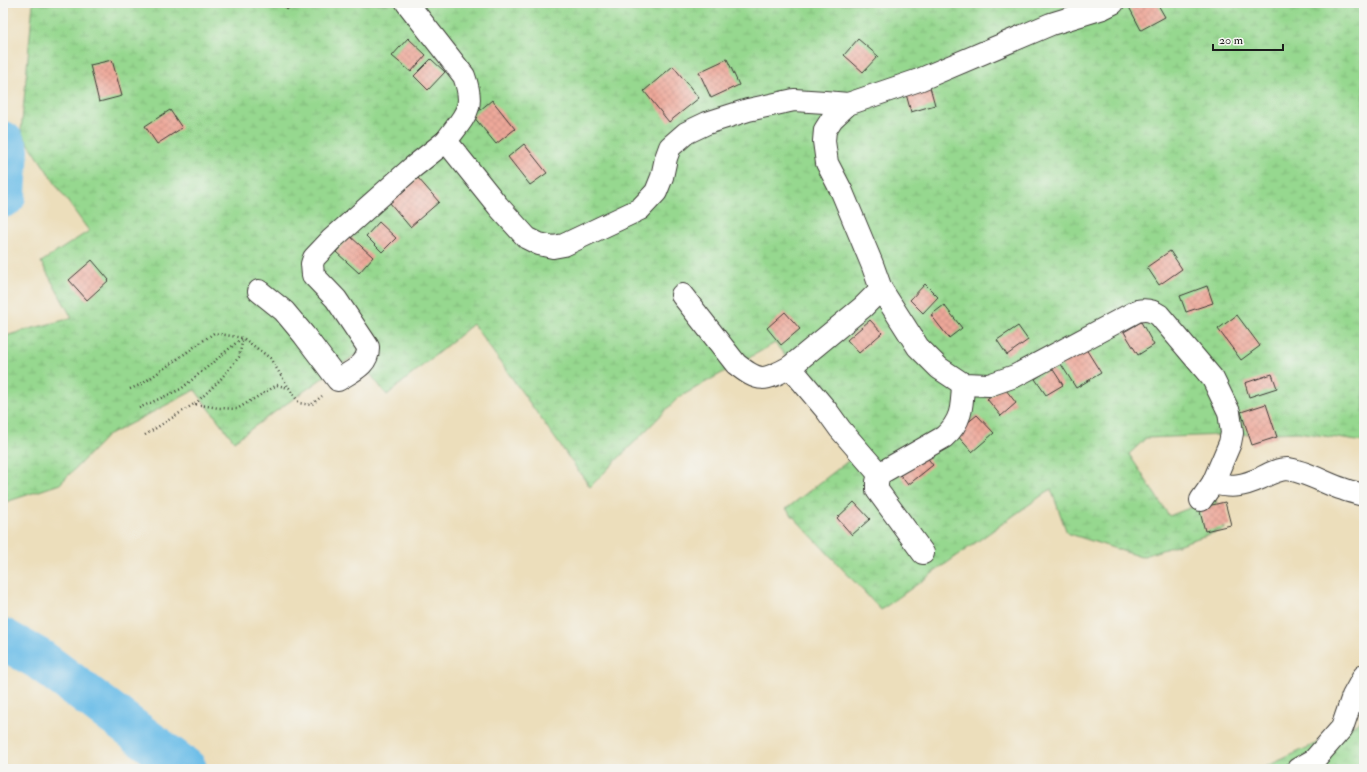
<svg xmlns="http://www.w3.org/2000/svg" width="1367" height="772" viewBox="0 0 1367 772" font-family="'IM FELL Double Pica',serif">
<defs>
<pattern id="wetland-marsh" width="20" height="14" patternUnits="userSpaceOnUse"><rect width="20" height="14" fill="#96d88f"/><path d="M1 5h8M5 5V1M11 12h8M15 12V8" fill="none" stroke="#81b97b"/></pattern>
<pattern id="building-cross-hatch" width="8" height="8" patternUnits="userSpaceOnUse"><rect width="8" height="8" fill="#eda89a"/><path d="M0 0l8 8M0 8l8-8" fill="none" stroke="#cb9084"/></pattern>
</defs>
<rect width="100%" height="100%" fill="#f6f6f2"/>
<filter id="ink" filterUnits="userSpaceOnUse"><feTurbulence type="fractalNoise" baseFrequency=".025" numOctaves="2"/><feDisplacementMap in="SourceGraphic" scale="8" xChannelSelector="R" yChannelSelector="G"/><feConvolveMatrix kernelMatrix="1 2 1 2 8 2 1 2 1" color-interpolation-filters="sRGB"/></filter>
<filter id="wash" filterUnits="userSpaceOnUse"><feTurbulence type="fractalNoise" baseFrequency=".012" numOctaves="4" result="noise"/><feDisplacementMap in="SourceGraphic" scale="16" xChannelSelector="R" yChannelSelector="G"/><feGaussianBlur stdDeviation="0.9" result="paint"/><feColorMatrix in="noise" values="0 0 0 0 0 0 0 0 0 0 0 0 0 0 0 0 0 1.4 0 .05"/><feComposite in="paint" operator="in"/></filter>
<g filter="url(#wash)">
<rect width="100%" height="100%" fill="#ecdebb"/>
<g fill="url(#wetland-marsh)" stroke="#597a56">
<polygon points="33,3 1364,3 1364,442 1298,432 1146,438 1129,454 1169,516 1215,498 1225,529 1141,557 1067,533 1051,489 881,610 786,509 861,451 775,343 678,398 590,487 473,324 387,395 355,355 234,441 195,390 107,436 60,484 3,503 3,337 22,331 72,318 41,262 89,231 63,195 21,132"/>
<polygon points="1364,719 1364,769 1261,769 1330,737"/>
</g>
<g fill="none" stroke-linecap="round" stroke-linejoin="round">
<g stroke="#6dbee8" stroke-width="42">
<polyline points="3,142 8,150 5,196 3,197"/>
<polyline points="3,639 39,659 186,769"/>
</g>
</g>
<g id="blocks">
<g fill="url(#building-cross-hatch)">
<polygon points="281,3 295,3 287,10"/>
<polygon points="1138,3 1157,3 1165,17 1141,30 1129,7"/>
<polygon points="408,38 426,55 411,72 392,56"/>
<polygon points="858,39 878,56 863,72 844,55"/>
<polygon points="431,59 445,72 428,90 414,76"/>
<polygon points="727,59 739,85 711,98 699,72"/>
<polygon points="112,60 122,96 99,102 90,65"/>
<polygon points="673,66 699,98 669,122 644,91"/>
<polygon points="928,80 935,105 911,112 904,87"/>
<polygon points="492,100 515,129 496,144 473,116"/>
<polygon points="170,110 182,128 157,144 145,126"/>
<polygon points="524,144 547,173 530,185 508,157"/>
<polygon points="418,178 439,202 410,227 390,203"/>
<polygon points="379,222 396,238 382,252 366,236"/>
<polygon points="350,236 373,257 359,273 336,252"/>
<polygon points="1170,251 1182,269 1159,285 1147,267"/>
<polygon points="92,260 109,280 87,300 69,280"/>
<polygon points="925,284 938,297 923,313 910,300"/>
<polygon points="1207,286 1213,303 1186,312 1180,296"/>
<polygon points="944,305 962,328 949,338 931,315"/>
<polygon points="785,312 800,329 781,345 767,328"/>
<polygon points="1237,315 1260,346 1241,360 1218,329"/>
<polygon points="870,320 882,333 859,353 847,340"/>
<polygon points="1141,322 1154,345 1138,355 1124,332"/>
<polygon points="1018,326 1028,340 1007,355 997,340"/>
<polygon points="1084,346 1101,373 1076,388 1059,361"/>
<polygon points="1052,368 1063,385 1046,395 1035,379"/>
<polygon points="1272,374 1277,388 1249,397 1245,383"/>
<polygon points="1003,386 1016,403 1001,416 987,399"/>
<polygon points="1266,404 1277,437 1252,445 1241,412"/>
<polygon points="977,415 994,433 972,452 955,433"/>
<polygon points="922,451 933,465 908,485 897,471"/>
<polygon points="854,502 870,519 852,535 837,518"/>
<polygon points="1225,502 1231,525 1205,531 1199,508"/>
</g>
</g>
</g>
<g filter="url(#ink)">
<use href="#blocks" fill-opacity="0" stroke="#3b3934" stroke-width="1"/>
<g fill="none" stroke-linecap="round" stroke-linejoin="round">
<g stroke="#3b3934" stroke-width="24">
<g id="minor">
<path d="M 407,3 L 464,76 C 476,109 465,115 446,141"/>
<path d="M 1113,3 L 1103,8 L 1051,24 L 919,80 L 848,104 L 832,119 L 825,130 L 824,141 L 827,163 L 842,192 L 872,264 L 881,289 L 918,347 L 939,368 L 963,384 L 989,385 L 1015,376 L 1137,311 C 1146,309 1152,310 1159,315 L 1213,379 L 1229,412 L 1232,433 L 1230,443 L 1213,483"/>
<path d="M 259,291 L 284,311 L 304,335 L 338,380 C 352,371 369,365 368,347 L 336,299 L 313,275 L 312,264 L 314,258 L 331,240 L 412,168 L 446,141 L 498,206 L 527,238 L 539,244 L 553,247 L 564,245 L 640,209 L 656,192 L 662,177 L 666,158 L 670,147 L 686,133 L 707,123 L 748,110 L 794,100 L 825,102 L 848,104"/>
<path d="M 682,295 L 736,364 C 760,383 764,381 790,367 L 827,411 L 840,429 L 879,474"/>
<polyline points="790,367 863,307 881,289"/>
<path d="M 1201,500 L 1213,483 C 1232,488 1243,486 1261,478 C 1269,474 1278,469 1287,469 C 1306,471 1326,484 1343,489 C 1350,492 1357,493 1364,495"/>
<path d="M 923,553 L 877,490 L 877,482 L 879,474 L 944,437 C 962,421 962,407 963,384"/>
<polyline points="1298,769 1314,760 1342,728 1353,696 1364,676"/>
</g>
</g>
<g stroke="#3b3934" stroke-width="2.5" stroke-dasharray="1 3" stroke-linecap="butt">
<polyline points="130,389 142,384 214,333 243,338 270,358 289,388"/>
<polyline points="195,404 219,381 239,357 243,338"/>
<polyline points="139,408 181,389 242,338"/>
<polyline points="145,435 194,404 219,408 237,409 277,385 289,388 299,403 311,405 322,396"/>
</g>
<use href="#minor" stroke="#fff" stroke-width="22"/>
</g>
</g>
<rect width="1367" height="772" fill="none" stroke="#f6f6f2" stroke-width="16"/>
<path d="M1213 44v6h70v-6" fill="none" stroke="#1c1c1c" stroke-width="2"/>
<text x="1219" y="44" font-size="12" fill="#1c1c1c" stroke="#f6f6f2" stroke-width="3" paint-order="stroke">20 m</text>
</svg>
